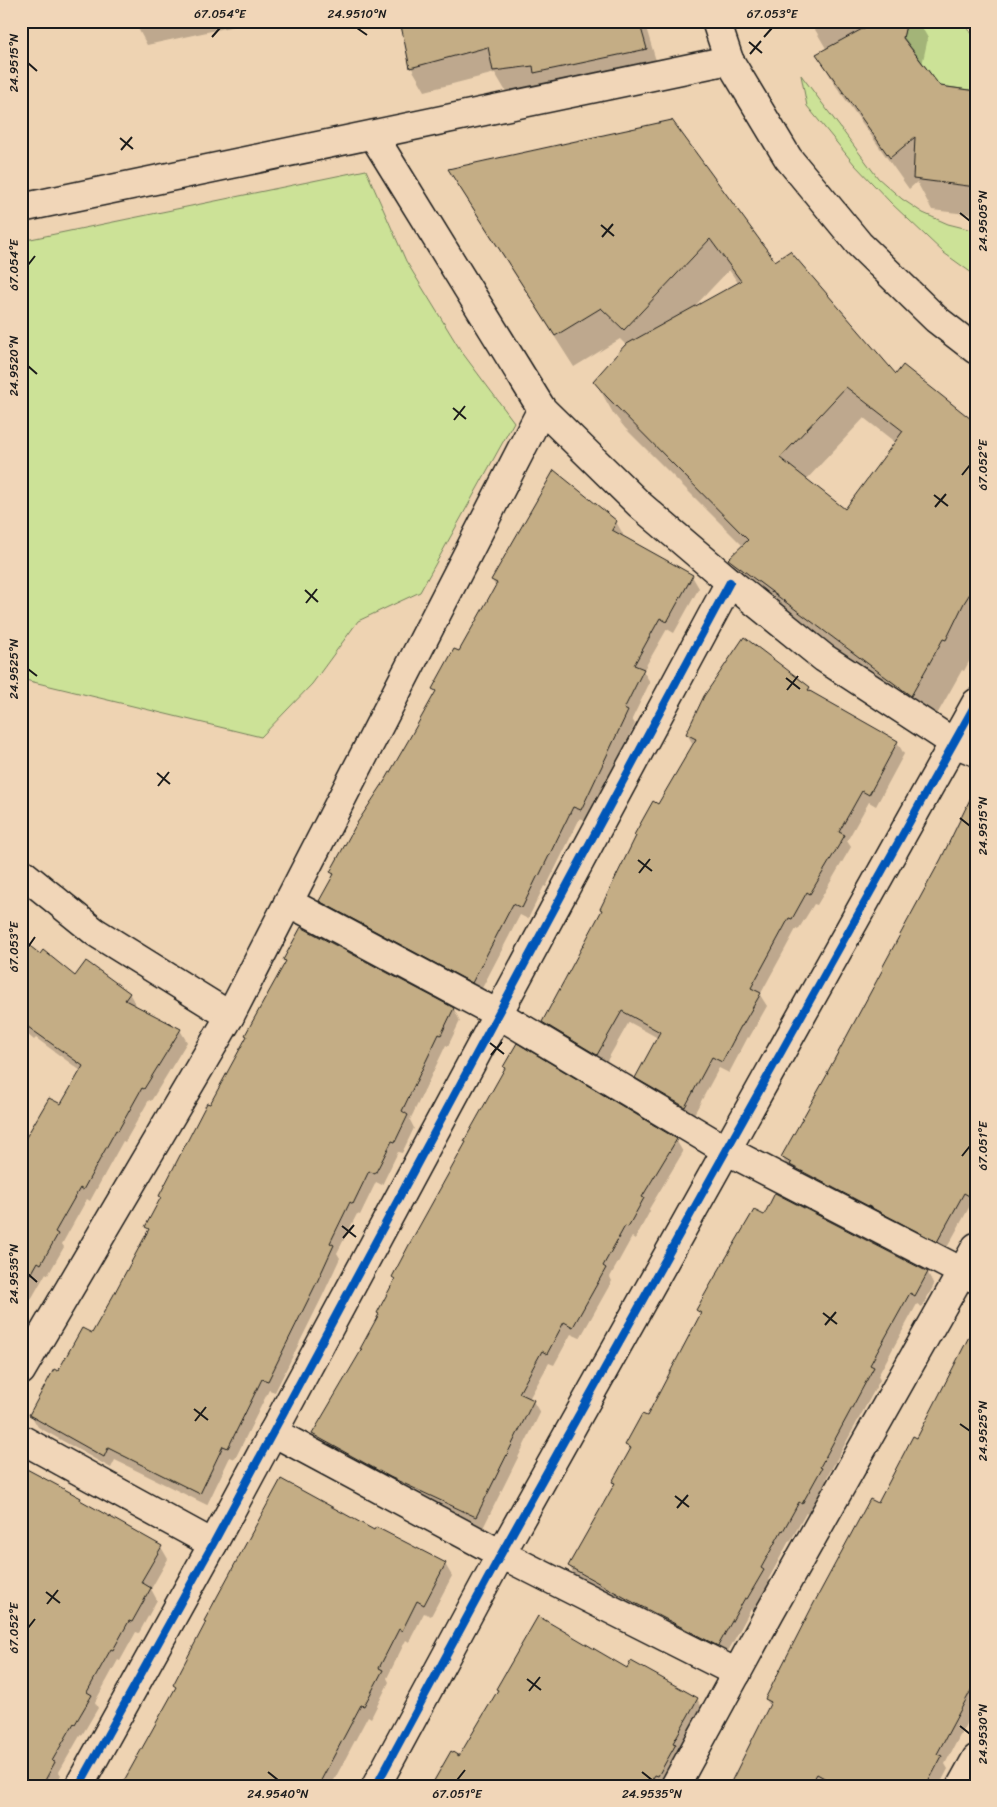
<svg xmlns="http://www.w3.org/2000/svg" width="997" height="1807" viewBox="0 0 997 1807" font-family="Sriracha,sans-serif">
<rect width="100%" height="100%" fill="#eed3b2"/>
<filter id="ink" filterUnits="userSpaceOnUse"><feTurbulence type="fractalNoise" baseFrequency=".02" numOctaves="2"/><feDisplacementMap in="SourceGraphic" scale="10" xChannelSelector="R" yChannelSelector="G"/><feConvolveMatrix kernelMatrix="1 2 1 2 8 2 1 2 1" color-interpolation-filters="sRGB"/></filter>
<g filter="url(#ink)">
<g fill="#cce297" stroke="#747f5a">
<polygon points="907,21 962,21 976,39 976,91 933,85 933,77 903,37"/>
<polygon points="801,75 878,178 902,199 923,213 948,224 976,231 976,276 944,253 891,203 854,164 807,106"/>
<polygon points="366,170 406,261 461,351 514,422 420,592 358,621 312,684 261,737 21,679 21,241"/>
</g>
<g fill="#0003" fill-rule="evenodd">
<polygon points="134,21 253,21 253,22 147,45"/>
<polygon points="401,21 644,21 660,74 508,95 495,73 425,91 411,67"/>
<polygon points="810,21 918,21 928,38 922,65 939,87 976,92 976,217 975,215 932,210 917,182 909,189 836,86 818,55 827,50"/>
<path d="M 672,121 L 775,262 L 896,376 L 976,425 L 976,649 L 964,671 L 962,670 L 930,727 L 748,591 L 730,559 L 743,546 L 625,428 L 613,413 L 595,381 L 626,345 L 620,339 L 574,367 L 468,201 L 450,170 ZM 729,270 L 739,284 L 693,308 ZM 864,418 L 896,443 L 845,511 L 806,480 Z"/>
<polygon points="616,522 623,534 622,537 692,576 699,588 674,633 667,629 643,671 650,682 632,719 635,724 588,821 580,818 546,887 544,886 528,919 520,915 479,994 328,913 321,901 334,877 331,872 388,780 436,693 434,689 459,653 496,587 492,580"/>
<polygon points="809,687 813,695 897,742 904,754 876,806 869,802 847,841 851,847 817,905 814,904 798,930 796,929 760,995 767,1006 749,1038 748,1037 729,1073 719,1068 692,1118 644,1090 637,1078 658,1038 629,1022 604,1066 550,1034 543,1022 603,911 601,909 694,746 687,734"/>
<polygon points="976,795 976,1207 971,1204 944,1253 789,1169 782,1157 805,1119"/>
<polygon points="302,928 454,1009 460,1021 448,1046 446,1045 410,1120 414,1128 402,1153 398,1152 382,1185 376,1182 360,1215 357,1214 337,1253 340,1258 323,1295 275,1392 269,1390 235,1459 230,1457 207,1505 115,1460 111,1468 38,1427 31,1415 58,1373 92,1335 149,1232 147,1227 286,963 285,960"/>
<polygon points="21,939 40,955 75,978 129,993 136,1005 135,1007 180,1030 187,1042 151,1101 149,1100 125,1142 123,1141 90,1201 87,1199 62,1244 64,1247 48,1275 46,1273 21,1317 21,1150 62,1106 81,1071 36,1038 34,1040 21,1029"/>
<polygon points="676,1140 683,1152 649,1209 650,1211 635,1239 632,1237 610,1277 612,1281 580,1338 571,1334 554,1365 549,1363 529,1399 533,1401 540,1413 483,1528 398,1489 321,1446 314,1434 363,1350 380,1316 378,1313 467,1144 465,1141"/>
<polygon points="776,1195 928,1273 934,1285 922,1307 917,1304 878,1376 880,1380 826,1479 828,1481 809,1515 806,1513 790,1542 789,1541 768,1580 770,1583 754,1611 751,1609 725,1657 576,1577 569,1566 615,1484 614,1482 630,1451 627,1445 647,1418 701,1316 697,1310 764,1217"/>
<polygon points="976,1323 976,1705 945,1764 948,1769 939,1786 730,1786 770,1706 766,1699 917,1439"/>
<polygon points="21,1467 80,1499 82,1502 161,1547 168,1559 151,1589 157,1600 139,1633 136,1632 120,1661 118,1660 95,1702 98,1708 82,1735 81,1734 59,1772 61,1775 55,1786 21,1786"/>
<polygon points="375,1532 445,1564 452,1576 431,1616 424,1613 409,1642 406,1640 387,1678 389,1682 371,1718 368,1716 332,1784 332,1786 123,1786 176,1688 175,1685"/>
<polygon points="628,1670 697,1699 704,1711 666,1786 434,1786 460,1758"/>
</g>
<g fill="#c4ad85" stroke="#1c1c1c" fill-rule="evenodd">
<polygon points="400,21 639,21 647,49 534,73 533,66 493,71 488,47 410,68"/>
<polygon points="877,21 907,21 903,38 940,86 976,91 976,187 913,179 915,137 890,158 816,54"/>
<path d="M 672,120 L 775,261 L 790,251 L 896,374 L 903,365 L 976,423 L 976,584 L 964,603 L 946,640 L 943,639 L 911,696 L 728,559 L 748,540 L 606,396 L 593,381 L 625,345 L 741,281 L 710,239 L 624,330 L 601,308 L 555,336 L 448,169 ZM 846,387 L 903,431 L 845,509 L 780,458 Z"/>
<polygon points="554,470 617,521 612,530 693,575 667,622 660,618 634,665 644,669 624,709 628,711 581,810 573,807 539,876 538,875 522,908 513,904 472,983 319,901 334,874 330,872 357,823 386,779 408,741 436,691 432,689 454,649 459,651 486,603 497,583 491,580"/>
<polygon points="744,637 810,687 808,690 898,741 869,795 862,791 839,832 845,835 810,894 807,892 792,919 789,918 751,988 761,993 742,1026 741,1026 722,1062 712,1057 685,1107 635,1078 660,1032 622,1011 597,1055 542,1022 602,910 600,909 636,836 634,835 653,801 658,804 696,739 686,734 704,696"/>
<polygon points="976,787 976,1200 964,1193 937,1242 790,1165 791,1163 781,1157 828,1073 827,1073 883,969 882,968 941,859"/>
<polygon points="301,927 454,1008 441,1035 439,1034 402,1111 408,1115 395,1142 392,1141 375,1174 369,1171 353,1204 350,1202 330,1243 334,1245 317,1282 268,1381 262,1379 228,1448 223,1446 200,1494 108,1448 104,1457 29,1415 54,1369 58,1371 82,1328 92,1333 113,1296 149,1229 145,1227 161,1197 159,1196 207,1103 210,1104 247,1036 245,1035 286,961 283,960"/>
<polygon points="21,939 40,954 43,950 75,976 86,961 130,993 125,1000 181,1029 144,1089 142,1088 118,1131 116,1130 83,1190 80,1188 55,1232 58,1234 41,1264 38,1262 21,1292 21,1146 49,1098 61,1104 83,1066 21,1022"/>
<polygon points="517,1043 677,1139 642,1197 644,1198 628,1227 625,1226 603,1266 606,1268 573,1327 564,1322 547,1354 542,1351 519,1393 534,1400 476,1517 390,1477 312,1434 362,1349 360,1349 379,1314 377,1313 395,1279 392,1277 410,1243 466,1142 464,1141 505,1068 503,1067"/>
<polygon points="775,1193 928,1272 915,1296 910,1293 870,1365 874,1367 820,1467 822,1468 802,1504 799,1502 783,1531 782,1530 761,1568 764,1570 747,1599 745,1598 718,1646 629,1600 568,1566 615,1483 612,1482 631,1448 625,1445 642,1414 647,1416 701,1313 696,1310 709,1287 754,1210 764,1215"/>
<polygon points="976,1323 976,1681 937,1754 942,1756 926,1786 839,1786 817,1774 810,1786 729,1786 771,1702 765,1699 814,1603 870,1499 878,1503 913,1436 917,1438"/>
<polygon points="21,1466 81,1498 80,1500 162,1546 141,1582 151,1588 132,1622 129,1621 113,1650 111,1649 87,1692 92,1695 75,1724 74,1723 52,1761 55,1762 42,1786 21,1786"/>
<polygon points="281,1479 374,1530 376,1527 446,1563 424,1605 417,1601 402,1631 399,1629 379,1668 383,1670 364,1706 361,1705 318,1786 121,1786 176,1687 173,1685 206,1622 204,1621"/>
<polygon points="538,1616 627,1668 631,1661 698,1698 673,1743 676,1744 658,1776 655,1775 648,1786 431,1786 451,1751 459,1756 498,1690 496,1689"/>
</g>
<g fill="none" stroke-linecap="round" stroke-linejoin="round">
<g stroke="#1c1c1c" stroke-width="31">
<g id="minor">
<polyline points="716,21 729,60 788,158 859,244 936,319 976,350"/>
<polyline points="373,135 542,409 640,505 730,582 824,658 954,743 976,752"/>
<polyline points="21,208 729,60"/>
<polyline points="21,872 95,932 230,1016"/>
<polyline points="288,902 498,1014 726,1150 976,1279"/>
<polyline points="21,1371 230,1016 542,409"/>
<polyline points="273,1432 501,1554 737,1673"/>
<polyline points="21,1439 213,1544"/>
<polyline points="79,1786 213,1544 730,582"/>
<polyline points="376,1786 501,1554 976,703"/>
<polyline points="675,1786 770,1612 976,1247"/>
<polyline points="961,1786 976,1759"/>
</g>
</g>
<use href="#minor" stroke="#f1d6b8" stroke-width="28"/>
<g stroke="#f1d6b8" stroke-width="11">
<g id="cycleway">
<polyline points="79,1786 213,1544 730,582"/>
<polyline points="376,1786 501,1554 976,703"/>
</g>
</g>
<use href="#cycleway" stroke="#0057b8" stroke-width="8"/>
</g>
</g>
<path fill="none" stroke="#1c1c1c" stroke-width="2" d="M 357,28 L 367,35M 212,37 L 220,28M 764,37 L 772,28M 749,42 L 762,53M 750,54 L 761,41M 28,63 L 37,71M 120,138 L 133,149M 121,150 L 132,137M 960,213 L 970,221M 601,225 L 614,236M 602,237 L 613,224M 28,265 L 35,256M 28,366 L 37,374M 453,408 L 466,419M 454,420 L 465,406M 962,475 L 970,465M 934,495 L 948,506M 935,507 L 946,494M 305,590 L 318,602M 306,603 L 317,589M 28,669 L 37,676M 786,678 L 800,689M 787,690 L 798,676M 157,773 L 170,784M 158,786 L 169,772M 960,818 L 970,826M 638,860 L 652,871M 639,873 L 650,859M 28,947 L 35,937M 490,1043 L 504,1054M 491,1055 L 502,1042M 962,1156 L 970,1146M 342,1226 L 356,1237M 343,1238 L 354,1225M 28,1274 L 37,1282M 823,1313 L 837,1324M 825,1325 L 836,1312M 194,1409 L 208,1420M 195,1421 L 206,1407M 960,1424 L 970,1431M 675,1496 L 689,1507M 677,1508 L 688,1495M 46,1592 L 60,1603M 47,1604 L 58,1590M 28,1628 L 35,1619M 527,1679 L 541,1690M 529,1691 L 540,1677M 960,1726 L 970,1734M 268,1772 L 278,1780M 642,1772 L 652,1780M 457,1780 L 465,1770"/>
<rect width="997" height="1807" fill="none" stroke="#f1d6b8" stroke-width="55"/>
<rect x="28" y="28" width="942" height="1752" fill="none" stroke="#1c1c1c" stroke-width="2"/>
<g font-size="12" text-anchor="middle" fill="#1c1c1c">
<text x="220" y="18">67.054°E</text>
<text x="357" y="18">24.9510°N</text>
<text x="772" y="18">67.053°E</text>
<text transform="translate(14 63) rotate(-90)" y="4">24.9515°N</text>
<text transform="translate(983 221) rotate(-90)" y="4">24.9505°N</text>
<text transform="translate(14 265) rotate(-90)" y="4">67.054°E</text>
<text transform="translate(14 366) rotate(-90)" y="4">24.9520°N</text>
<text transform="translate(983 465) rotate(-90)" y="4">67.052°E</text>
<text transform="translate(14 669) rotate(-90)" y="4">24.9525°N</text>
<text transform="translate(983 826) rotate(-90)" y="4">24.9515°N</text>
<text transform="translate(14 947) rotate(-90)" y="4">67.053°E</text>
<text transform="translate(983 1146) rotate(-90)" y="4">67.051°E</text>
<text transform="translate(14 1274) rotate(-90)" y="4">24.9535°N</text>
<text transform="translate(983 1431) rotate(-90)" y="4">24.9525°N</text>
<text transform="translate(14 1628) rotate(-90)" y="4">67.052°E</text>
<text transform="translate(983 1734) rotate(-90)" y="4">24.9530°N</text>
<text x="278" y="1798">24.9540°N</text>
<text x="457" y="1798">67.051°E</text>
<text x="652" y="1798">24.9535°N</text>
</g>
</svg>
